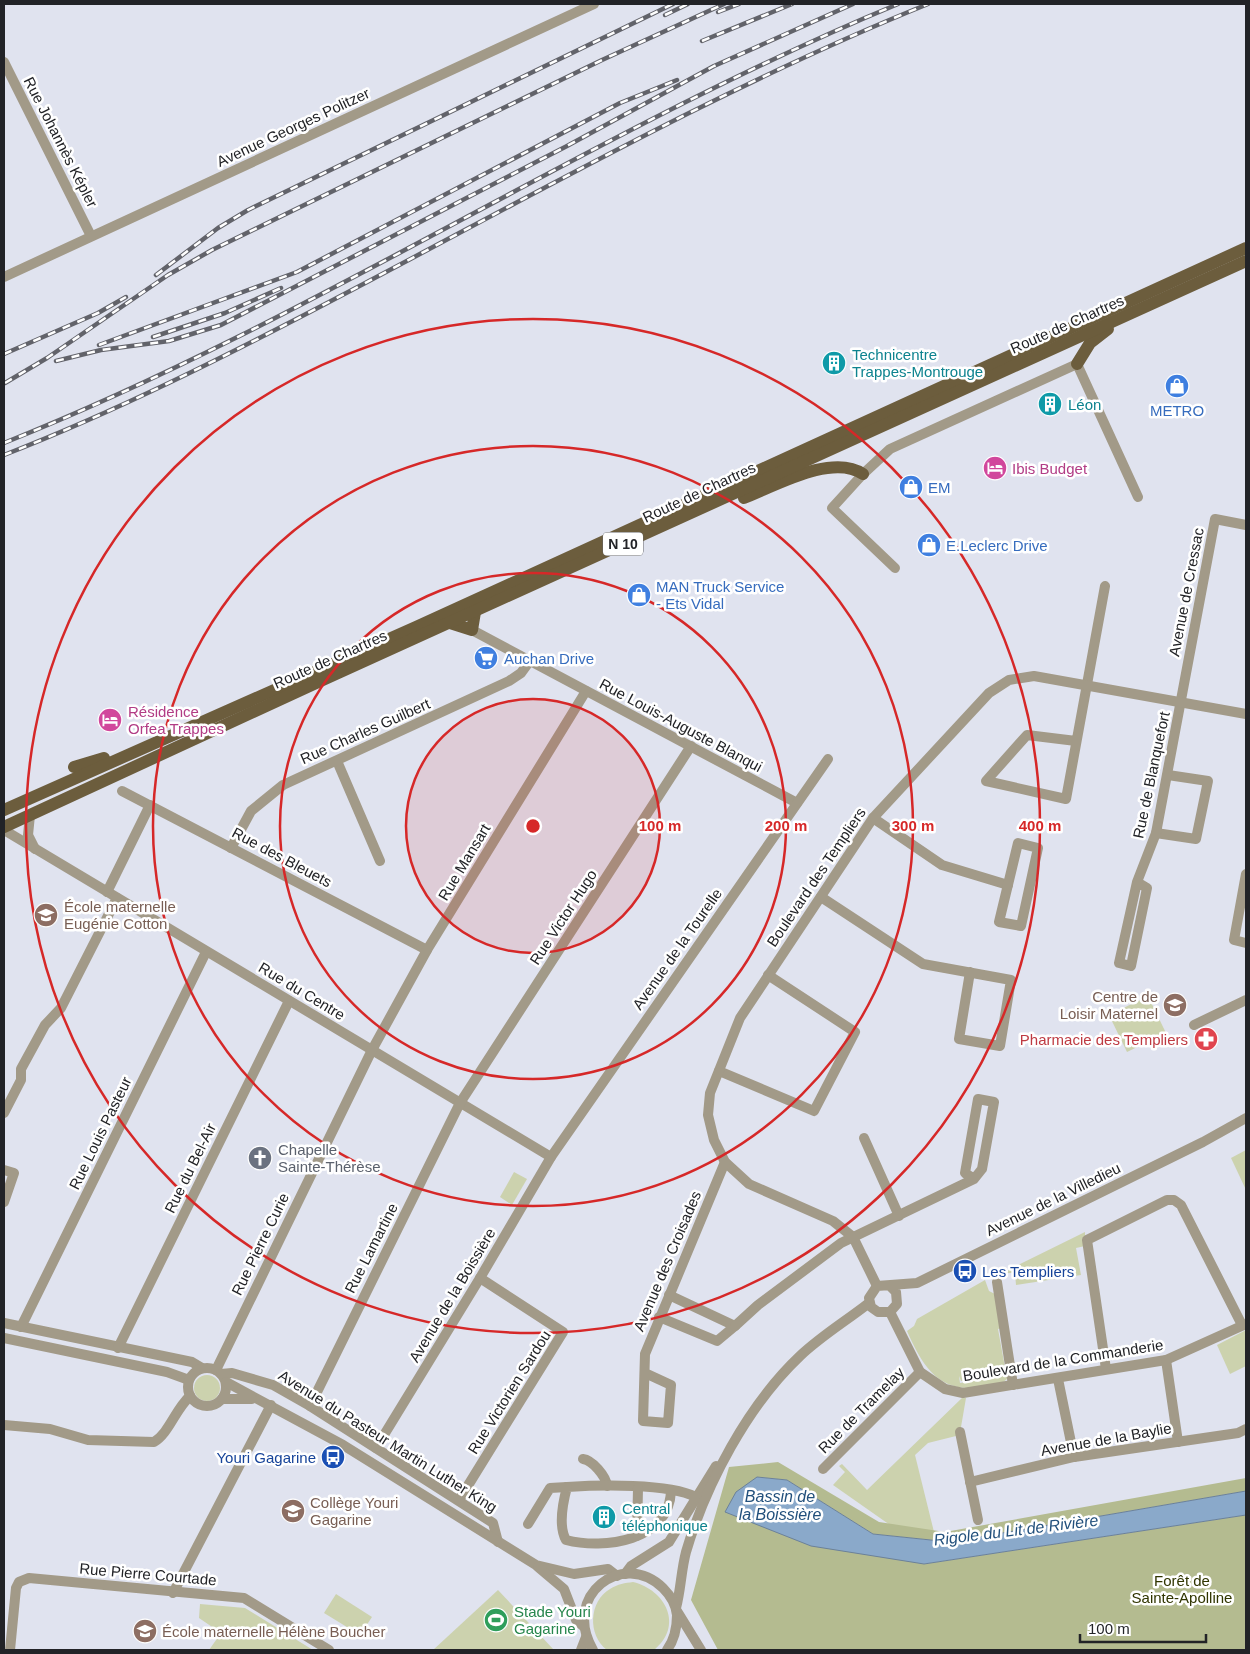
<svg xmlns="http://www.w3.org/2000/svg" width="1250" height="1654" viewBox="0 0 1250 1654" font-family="Arial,sans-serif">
<rect width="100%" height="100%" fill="#e0e3ef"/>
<g fill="#ccd2ae">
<polygon points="1148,996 1166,1033 1127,1052 1109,1015"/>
<polygon points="1246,1150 1246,1190 1231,1158"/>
<polygon points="514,1172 527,1179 512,1205 500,1197"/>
<polygon points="1085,1232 1085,1246 1076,1248 1081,1275 1016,1285 1015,1273 1007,1273 1006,1271"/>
<path d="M 985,1280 L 989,1291 L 995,1294 L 1001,1328 L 998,1329 L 1006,1373 L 961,1381 L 959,1376 L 960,1383 L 1008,1375 L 1008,1378 C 1001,1386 993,1385 983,1387 C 939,1394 923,1367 907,1331 L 914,1326 L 917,1319 Z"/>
<polygon points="1246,1330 1246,1366 1230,1374 1217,1345"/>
<circle cx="207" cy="1388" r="13"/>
<polygon points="962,1398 966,1398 961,1427 956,1436 928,1443 915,1455 934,1532 890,1525 833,1485 845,1472 839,1466 842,1464 867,1490"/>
<path d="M 633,1582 C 666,1590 684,1626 654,1650 L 607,1650 C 587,1635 589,1601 610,1589 C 618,1584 625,1583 633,1582 Z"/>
<polygon points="498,1590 554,1650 433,1650"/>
<polygon points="336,1594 372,1617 360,1635 324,1613"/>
<polygon points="200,1604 245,1608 313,1650 209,1650 221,1633 199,1618"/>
</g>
<polygon fill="#b4bb90" points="778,1462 879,1522 945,1532 1246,1478 1246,1491 950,1542 873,1534 787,1480 757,1477 924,1564 1246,1515 1246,1650 718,1650 691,1600 729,1467"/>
<polygon fill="#8aa9ca" stroke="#6b8199" points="757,1477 787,1480 873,1534 950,1542 1246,1491 1246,1515 924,1564 811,1546 725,1512 736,1492"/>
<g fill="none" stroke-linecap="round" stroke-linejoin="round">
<g stroke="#a29a88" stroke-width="10">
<polyline points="4,62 91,236"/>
<polyline points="4,277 594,4"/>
<polyline points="895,568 832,508 863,474 890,449 1077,364 1138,497"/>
<polyline points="472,630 797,803"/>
<polyline points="1076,741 1027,735 986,781 1066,799 1105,586"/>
<polyline points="337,761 380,861"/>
<polyline points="122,791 427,950"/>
<polyline points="30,815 28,835 35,849"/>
<polyline points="873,818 942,865 1008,885"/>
<polyline points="4,830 551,1157"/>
<polyline points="1156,833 1196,839 1208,781 1168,775"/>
<polygon points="1018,843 1038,848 1021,926 999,922"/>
<polyline points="231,848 251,811 283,785 509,681 521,673 529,662"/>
<polyline points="1246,874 1234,940 1246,943"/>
<polyline points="1137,882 1147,888 1131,966 1119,963 1137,882 1156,833 1215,519 1246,525"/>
<polyline points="107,892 150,805"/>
<polyline points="821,897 923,964 1011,980 1000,1046 959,1039 970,972"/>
<polyline points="1194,1025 1246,1000"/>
<polyline points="719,1071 814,1111 855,1032 768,975"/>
<polyline points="4,1113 21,1080 21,1069 45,1025 61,1008 117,898"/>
<polyline points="864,1138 899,1216"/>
<polyline points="4,1170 14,1173 4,1202"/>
<polyline points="997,1282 1013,1385"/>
<polyline points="877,1286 853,1237 833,1221 749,1184 725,1162 714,1140 708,1115 710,1093 740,1018 873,818 989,693 1009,680 1034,676 1246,714"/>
<polyline points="890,1286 896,1292 897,1304 890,1312 878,1312 871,1307 869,1298 877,1286 917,1283 1203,1142 1246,1118"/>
<polyline points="890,1312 920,1372 945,1389 963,1393 1166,1360 1246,1324"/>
<polyline points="659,1317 717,1341 735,1326 669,1295"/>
<polyline points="4,1323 192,1362 202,1368"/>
<polyline points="735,1326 758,1305 841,1243 974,1179 982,1169 994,1102 978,1099 965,1173 974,1179"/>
<polyline points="21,1327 206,952"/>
<polyline points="4,1338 167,1372 189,1380"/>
<polyline points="118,1348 289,1001"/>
<polyline points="1166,1360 1178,1442"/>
<circle cx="207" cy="1387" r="19"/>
<polyline points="1106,1369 1087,1240 1167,1200 1174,1200 1181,1205 1242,1325"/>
<polyline points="216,1370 372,1050 427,950 586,691"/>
<polyline points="645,1373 671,1385 668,1423 643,1421 645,1354 725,1162"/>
<polyline points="221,1374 232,1373 273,1385 310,1406 493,1523 498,1542"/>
<polyline points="1058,1379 1074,1457"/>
<polyline points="226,1382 343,1445 536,1565 574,1574 608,1569 617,1576"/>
<polyline points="222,1399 252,1399"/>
<polyline points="310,1406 460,1103 691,746"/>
<path d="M 4,1425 L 50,1429 L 88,1440 L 154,1442 C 169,1433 175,1410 190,1396"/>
<polyline points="960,1432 978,1520"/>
<polyline points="376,1448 480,1278 551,1157 828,759"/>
<path d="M 583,1459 C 592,1460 606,1476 607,1486"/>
<polyline points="823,1469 920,1372"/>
<polyline points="970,1482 1074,1457 1238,1433 1246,1429"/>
<path d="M 671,1491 C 669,1541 604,1550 566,1540 C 558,1526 563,1502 567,1487 C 599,1485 668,1483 696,1497"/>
<polyline points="459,1500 563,1332 480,1278"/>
<polyline points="528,1524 550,1488 567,1487"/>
<polyline points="637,1536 638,1488"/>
<polyline points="538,1567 564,1589 576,1620 583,1626"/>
<polyline points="625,1574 631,1566 669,1542 716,1466"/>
<polyline points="173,1593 271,1405"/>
<path d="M 676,1608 C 681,1589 681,1571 686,1552 C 706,1484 748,1405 800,1356 C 821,1336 846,1321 869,1303"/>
<polyline points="677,1611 701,1650"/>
<polyline points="10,1650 16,1588 19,1582 29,1578 244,1598 329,1650"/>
<polyline points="581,1650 586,1637"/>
<path d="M 593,1650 C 561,1595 623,1549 663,1588 C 670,1595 676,1605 677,1615 C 677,1628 675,1639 667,1650"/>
</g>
<g stroke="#6c5d3d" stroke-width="12">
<polyline points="1077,364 1090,343 1108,329"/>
<path d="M 744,498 C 775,486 832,453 863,474"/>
<polyline points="450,623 472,630 475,612"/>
<polyline points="74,767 104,758"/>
<polyline points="4,810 416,627 1246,248"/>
<polyline points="4,827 316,683 1246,261"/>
</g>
<g stroke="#62636a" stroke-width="4.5">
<g id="rail">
<polyline points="718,12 739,4"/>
<polyline points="665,15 688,4"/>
<polyline points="702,41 792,4"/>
<polyline points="156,275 218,228 248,210 673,4"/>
<polyline points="153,337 225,313 281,288"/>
<polyline points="99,345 297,272 620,103 677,80"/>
<polyline points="4,354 98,313 126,297"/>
<polyline points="56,361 101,350 169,341 221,325 567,146 714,66 853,4"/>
<polyline points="5,383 47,358 168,275 212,250 602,60 724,4"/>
<path d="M 4,443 C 313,320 591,131 898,4"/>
<path d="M 4,455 C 117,411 224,357 331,301 C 528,198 722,87 928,4"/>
</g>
</g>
<use href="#rail" stroke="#fff" stroke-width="2.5" stroke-dasharray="8" stroke-linecap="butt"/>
</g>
<circle cx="533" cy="826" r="127" fill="#d62828" fill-opacity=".12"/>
<g fill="none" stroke="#d62828" stroke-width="2.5">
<circle cx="533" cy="826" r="127"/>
<circle cx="533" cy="826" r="253"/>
<circle cx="533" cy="826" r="380"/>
<circle cx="533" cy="826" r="507"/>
</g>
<defs>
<g id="building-disc" transform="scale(1.25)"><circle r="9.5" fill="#0f9aa8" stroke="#fff"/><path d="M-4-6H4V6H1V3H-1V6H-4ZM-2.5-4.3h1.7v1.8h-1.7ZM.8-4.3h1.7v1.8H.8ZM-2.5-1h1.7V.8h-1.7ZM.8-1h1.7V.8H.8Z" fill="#fff"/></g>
<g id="shop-disc" transform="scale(1.25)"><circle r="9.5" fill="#3f7fe0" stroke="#fff"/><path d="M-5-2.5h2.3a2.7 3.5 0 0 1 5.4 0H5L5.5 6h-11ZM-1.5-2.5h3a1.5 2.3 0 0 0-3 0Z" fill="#fff"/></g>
<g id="hotel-disc" transform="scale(1.25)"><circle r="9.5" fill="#d1479c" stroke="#fff"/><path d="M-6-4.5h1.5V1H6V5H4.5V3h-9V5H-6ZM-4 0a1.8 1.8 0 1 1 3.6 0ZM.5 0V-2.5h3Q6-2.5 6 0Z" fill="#fff"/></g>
<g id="supermarket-disc" transform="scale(1.25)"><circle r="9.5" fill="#3f7fe0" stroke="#fff"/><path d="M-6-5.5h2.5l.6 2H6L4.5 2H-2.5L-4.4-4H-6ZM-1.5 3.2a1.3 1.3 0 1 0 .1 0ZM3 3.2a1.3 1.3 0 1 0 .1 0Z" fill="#fff"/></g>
<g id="school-disc" transform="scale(1.25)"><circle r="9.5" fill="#8d6e63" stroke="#fff"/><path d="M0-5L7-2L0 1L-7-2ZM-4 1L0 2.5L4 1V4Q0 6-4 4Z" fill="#fff"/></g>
<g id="pharmacy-disc" transform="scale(1.25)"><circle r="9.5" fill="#e0444e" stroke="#fff"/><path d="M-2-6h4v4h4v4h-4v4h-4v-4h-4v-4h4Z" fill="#fff"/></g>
<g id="church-disc" transform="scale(1.25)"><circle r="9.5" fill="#6b7280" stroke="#fff"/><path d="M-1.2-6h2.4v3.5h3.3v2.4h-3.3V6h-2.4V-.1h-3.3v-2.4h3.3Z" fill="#fff"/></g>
<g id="bus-disc" transform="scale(1.25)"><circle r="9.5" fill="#1a4fb4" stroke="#fff"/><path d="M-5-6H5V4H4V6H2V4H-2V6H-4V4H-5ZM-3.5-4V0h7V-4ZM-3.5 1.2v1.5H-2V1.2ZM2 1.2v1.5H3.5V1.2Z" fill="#fff"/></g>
<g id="stadium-disc" transform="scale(1.25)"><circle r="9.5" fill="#2e9e5b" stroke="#fff"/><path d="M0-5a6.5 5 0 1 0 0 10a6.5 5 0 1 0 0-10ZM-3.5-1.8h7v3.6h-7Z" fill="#fff"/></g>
</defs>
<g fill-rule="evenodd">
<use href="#building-disc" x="834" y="363"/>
<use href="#shop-disc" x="1177" y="386"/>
<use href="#building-disc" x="1050" y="404"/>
<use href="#hotel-disc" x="995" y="468"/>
<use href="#shop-disc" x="911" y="487"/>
<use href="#shop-disc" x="929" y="545"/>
<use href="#shop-disc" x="639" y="595"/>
<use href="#supermarket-disc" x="486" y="658"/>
<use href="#hotel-disc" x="110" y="720"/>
<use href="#school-disc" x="46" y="915"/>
<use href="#school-disc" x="1175" y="1005"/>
<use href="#pharmacy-disc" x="1206" y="1039"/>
<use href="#church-disc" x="260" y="1158"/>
<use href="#bus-disc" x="965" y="1271"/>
<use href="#bus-disc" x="333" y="1457"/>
<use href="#school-disc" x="293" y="1511"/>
<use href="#building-disc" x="604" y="1517"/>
<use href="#stadium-disc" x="496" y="1620"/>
<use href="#school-disc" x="145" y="1631"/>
</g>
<g text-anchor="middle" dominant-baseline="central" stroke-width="5" stroke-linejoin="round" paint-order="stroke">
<rect fill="#fff" stroke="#646568" stroke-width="1" x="603" y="532.5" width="40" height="23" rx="4"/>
<g font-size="14" font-weight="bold" fill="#222327">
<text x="623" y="544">N 10</text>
</g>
<g font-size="15" fill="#222327" stroke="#fff">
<text transform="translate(293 127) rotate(-25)">Avenue Georges Politzer</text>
<text transform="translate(61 142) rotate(63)">Rue Johannès Képler</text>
<text transform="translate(1067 324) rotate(-24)">Route de Chartres</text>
<text transform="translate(699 492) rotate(-25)">Route de Chartres</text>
<text transform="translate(1186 592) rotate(-79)">Avenue de Cressac</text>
<text transform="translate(330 659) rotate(-24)">Route de Chartres</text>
<text transform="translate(681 725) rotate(28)">Rue Louis-Auguste Blanqui</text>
<text transform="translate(365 731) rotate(-24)">Rue Charles Guilbert</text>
<text transform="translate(1151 775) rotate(-78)">Rue de Blanquefort</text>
<text transform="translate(282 857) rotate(28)">Rue des Bleuets</text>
<text transform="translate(464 862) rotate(-59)">Rue Mansart</text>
<text transform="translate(816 877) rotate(-56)">Boulevard des Templiers</text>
<text transform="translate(563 917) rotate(-57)">Rue Victor Hugo</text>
<text transform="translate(677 949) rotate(-55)">Avenue de la Tourelle</text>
<text transform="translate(302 991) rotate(31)">Rue du Centre</text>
<text transform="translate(100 1133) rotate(-64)">Rue Louis Pasteur</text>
<text transform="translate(190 1168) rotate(-64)">Rue du Bel-Air</text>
<text transform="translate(1053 1199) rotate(-26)">Avenue de la Villedieu</text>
<text transform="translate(260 1244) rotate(-64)">Rue Pierre Curie</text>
<text transform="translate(371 1248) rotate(-63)">Rue Lamartine</text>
<text transform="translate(667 1261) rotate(-67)">Avenue des Croisades</text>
<text transform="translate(452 1295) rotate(-59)">Avenue de la Boissière</text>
<text transform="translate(1063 1360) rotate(-9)">Boulevard de la Commanderie</text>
<text transform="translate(509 1392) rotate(-58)">Rue Victorien Sardou</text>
<text transform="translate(861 1410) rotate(-45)">Rue de Tramelay</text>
<text transform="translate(1106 1439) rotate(-10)">Avenue de la Baylie</text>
<text transform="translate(388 1441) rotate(32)">Avenue du Pasteur Martin Luther King</text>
<text transform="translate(148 1574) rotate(5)">Rue Pierre Courtade</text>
</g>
<g font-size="15" fill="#0d838f" stroke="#fff" text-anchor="start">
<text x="852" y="354">Technicentre<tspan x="852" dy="17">Trappes-Montrouge</tspan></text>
<text x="1068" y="404">Léon</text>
<text x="622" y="1508">Central<tspan x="622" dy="17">téléphonique</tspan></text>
</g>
<g font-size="15" fill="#366cbe" stroke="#fff" text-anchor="start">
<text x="1177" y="410" text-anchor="middle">METRO</text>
<text x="928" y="487">EM</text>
<text x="946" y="545">E.Leclerc Drive</text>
<text x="656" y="586">MAN Truck Service<tspan x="656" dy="17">- Ets Vidal</tspan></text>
<text x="504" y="658">Auchan Drive</text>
</g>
<g font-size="15" fill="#b23c85" stroke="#fff" text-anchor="start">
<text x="1012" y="468">Ibis Budget</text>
<text x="128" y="711">Résidence<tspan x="128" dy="17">Orfea Trappes</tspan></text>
</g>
<g font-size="15" fill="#785e54" stroke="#fff" text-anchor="start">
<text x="64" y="906">École maternelle<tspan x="64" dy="17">Eugénie Cotton</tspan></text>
<text x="1158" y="996" text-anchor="end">Centre de<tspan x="1158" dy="17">Loisir Maternel</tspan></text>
<text x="310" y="1502">Collège Youri<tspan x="310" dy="17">Gagarine</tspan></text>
<text x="162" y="1631">École maternelle Hélène Boucher</text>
</g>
<g font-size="15" fill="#be3a42" stroke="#fff" text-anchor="end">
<text x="1188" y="1039">Pharmacie des Templiers</text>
</g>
<g font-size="15" fill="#5b616d" stroke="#fff" text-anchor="start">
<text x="278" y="1149">Chapelle<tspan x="278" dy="17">Sainte-Thérèse</tspan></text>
</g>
<g font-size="15" fill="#164399" stroke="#fff" text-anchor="start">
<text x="982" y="1271">Les Templiers</text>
<text x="316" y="1457" text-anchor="end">Youri Gagarine</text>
</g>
<g font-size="15" fill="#303500" stroke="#fff">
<text x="1182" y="1580">Forêt de<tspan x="1182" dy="17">Sainte-Apolline</tspan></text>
</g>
<g font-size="15" fill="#27864d" stroke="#fff" text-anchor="start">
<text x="514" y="1611">Stade Youri<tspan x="514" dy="17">Gagarine</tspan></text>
</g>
<g font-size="16" font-style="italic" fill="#22507c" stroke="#fff">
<text x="780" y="1496">Bassin de<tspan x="780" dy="18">la Boissière</tspan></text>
<text transform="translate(1016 1530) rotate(-7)">Rigole du Lit de Rivière</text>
</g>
</g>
<circle cx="533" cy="826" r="8" fill="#d62828" stroke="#fff" stroke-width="2.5"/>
<g font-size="15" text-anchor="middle" font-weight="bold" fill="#d62828" stroke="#fff" stroke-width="5" stroke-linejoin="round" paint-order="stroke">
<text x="660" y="831">100 m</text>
<text x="786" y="831">200 m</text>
<text x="913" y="831">300 m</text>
<text x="1040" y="831">400 m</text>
</g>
<rect width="1250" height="1654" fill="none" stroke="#222327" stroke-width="10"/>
<path d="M1080 1634v8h126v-8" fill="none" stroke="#222327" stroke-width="2.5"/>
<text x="1088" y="1634" font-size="15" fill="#222327" stroke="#ffffff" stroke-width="4" paint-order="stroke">100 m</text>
</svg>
